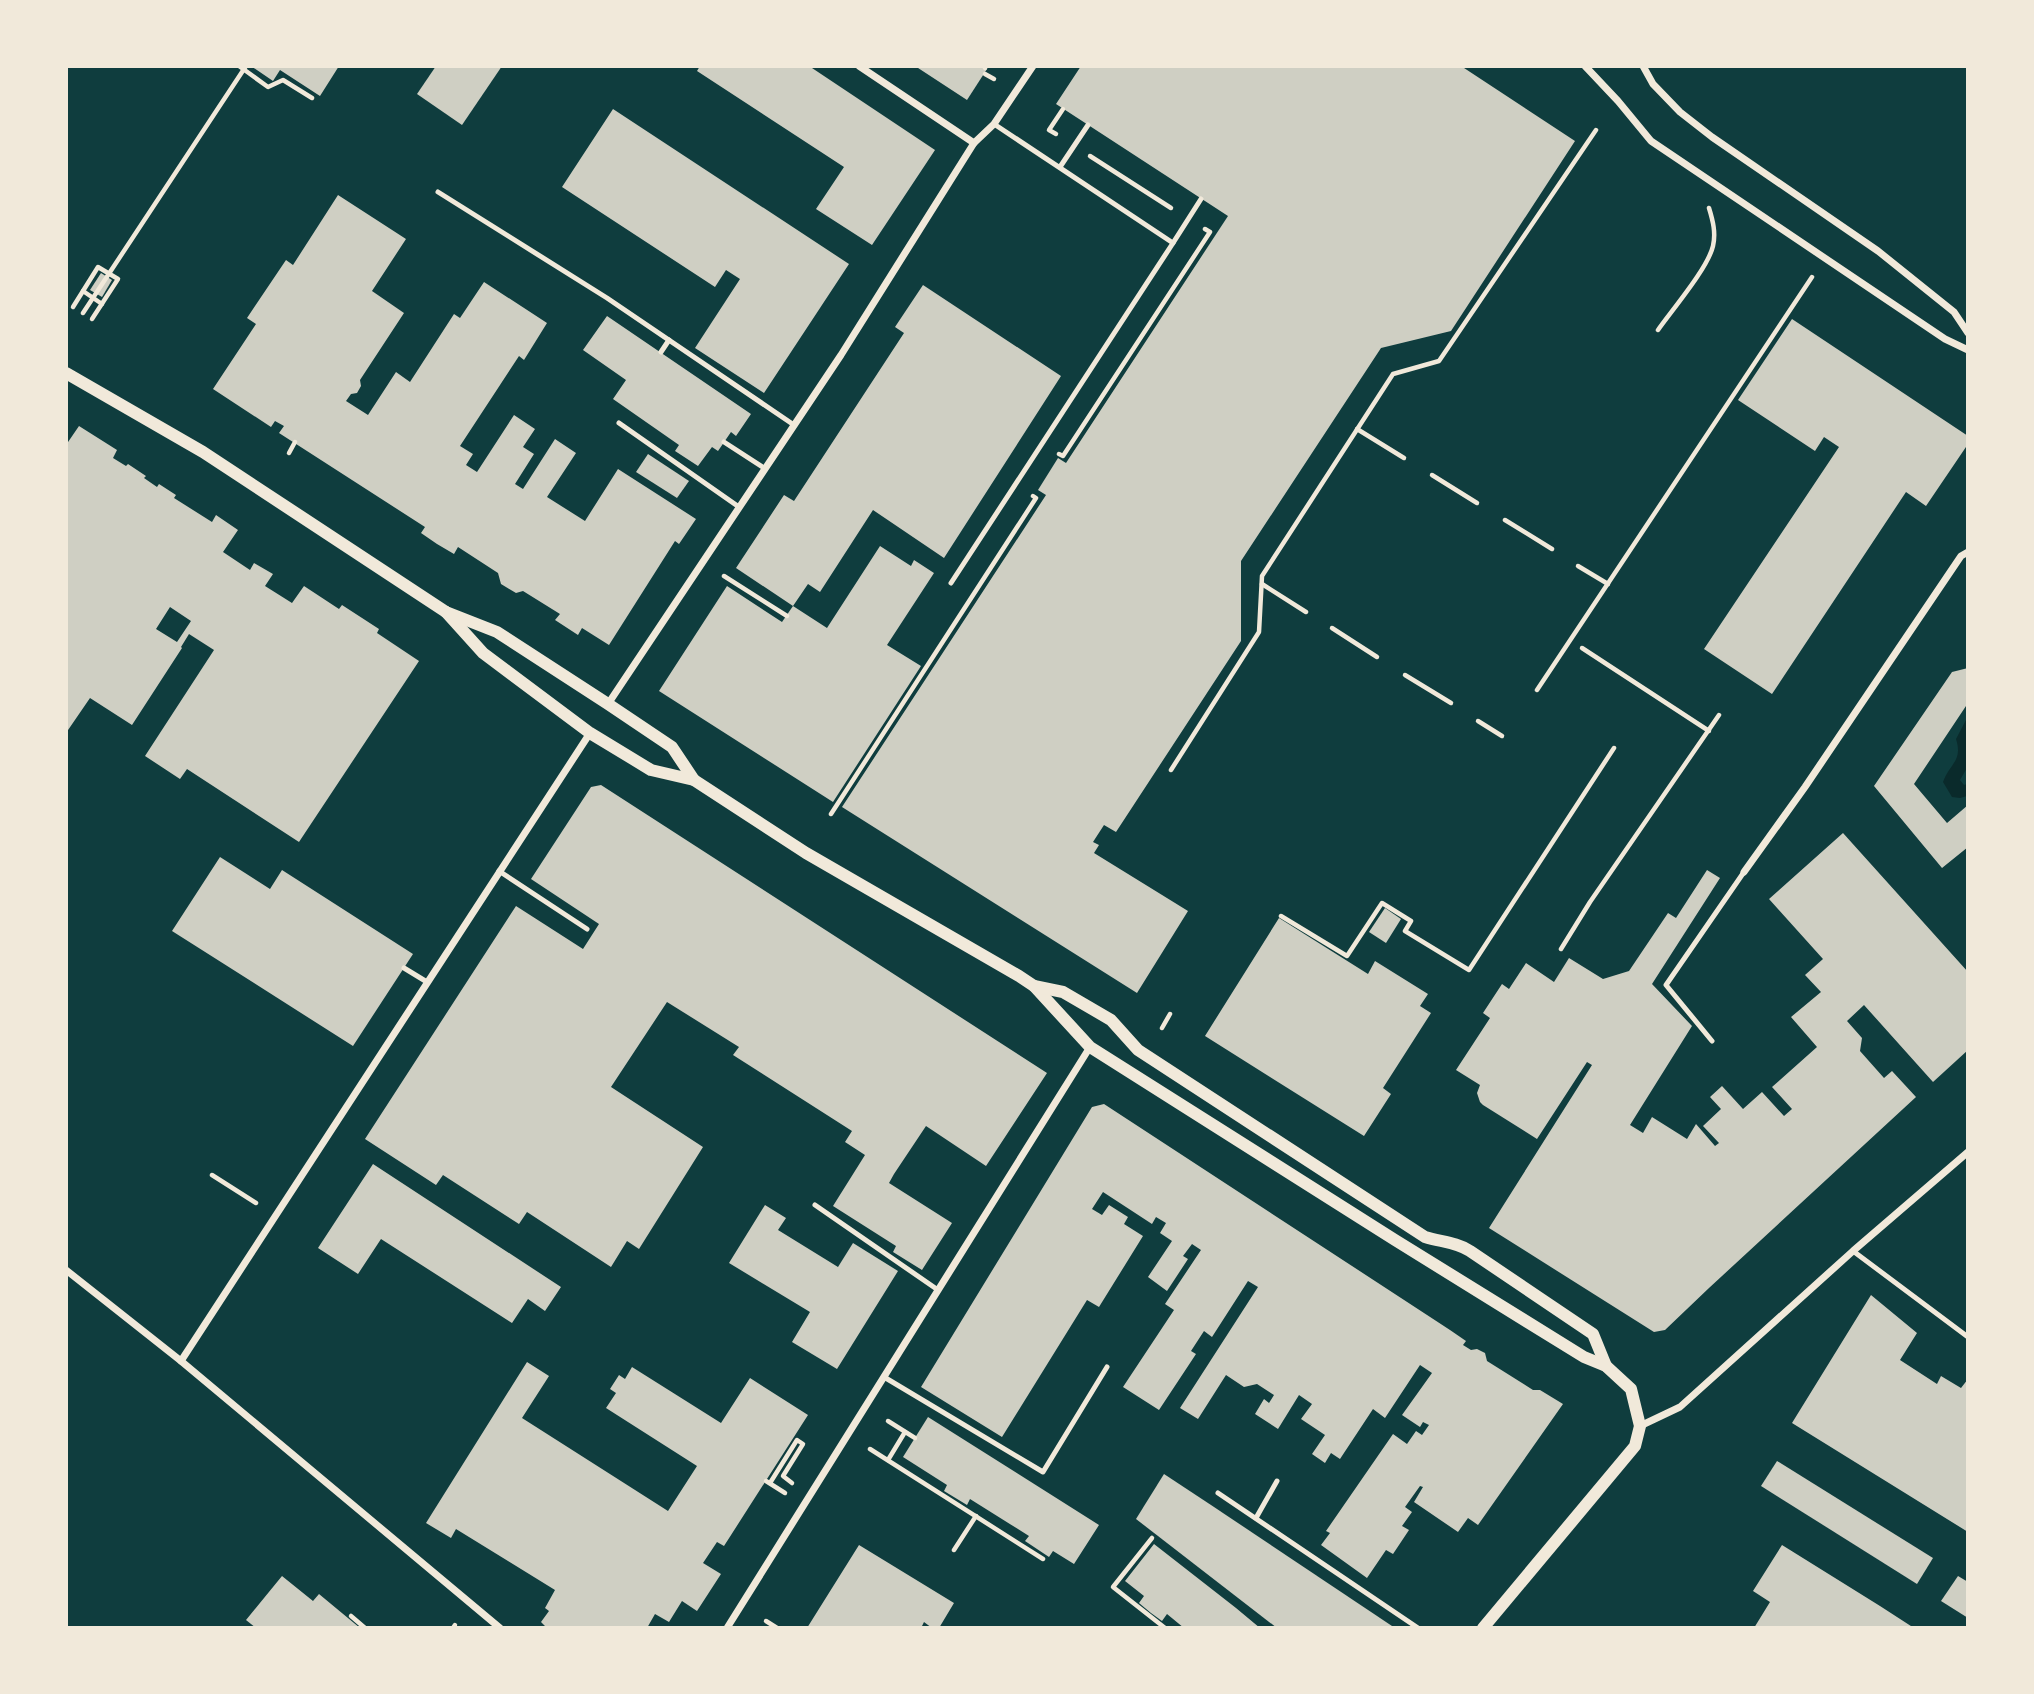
<svg xmlns="http://www.w3.org/2000/svg" width="2034" height="1694" viewBox="0 0 2034 1694" font-family="Mulish,sans-serif">
<rect width="100%" height="100%" fill="#0f3d3e"/>
<path fill="#0a2a2b" d="M 1967,718 L 1967,768 L 1960,780 L 1964,785 L 1967,784 L 1967,796 L 1960,798 L 1952,797 L 1943,782 C 1950,763 1963,761 1956,739 Z"/>
<g fill="#cfcfc3" fill-rule="evenodd">
<polygon points="251,66 339,66 320,96 280,70 273,81"/>
<polygon points="436,66 502,66 462,125 417,94"/>
<polygon points="700,66 809,66 935,150 872,245 816,209 844,167 697,71"/>
<polygon points="915,66 982,66 987,69 967,100"/>
<polygon points="1081,66 1461,66 1575,141 1451,331 1381,348 1241,561 1241,641 1116,832 1104,825 1093,842 1099,845 1094,853 1188,911 1137,993 842,807 1046,495 1038,490 1058,458 1066,463 1228,216 1056,104"/>
<polygon points="613,109 849,264 764,393 695,348 740,279 726,270 715,287 562,187"/>
<polygon points="338,195 406,239 372,291 404,313 360,380 361,386 357,393 351,394 346,401 368,415 396,372 410,382 454,314 460,318 484,282 547,323 524,360 519,356 460,446 473,454 466,465 477,472 514,415 535,429 523,447 534,454 515,484 523,489 555,439 576,453 547,497 585,521 618,469 696,519 679,544 675,541 609,645 582,628 578,635 555,620 560,614 523,591 516,593 501,584 498,573 458,547 454,554 437,544 421,533 425,527 279,433 284,426 275,421 271,427 213,389 256,324 247,318 286,260 293,265"/>
<polygon points="101,273 112,280 102,297 90,290"/>
<polygon points="923,285 1061,376 944,558 873,510 820,592 808,584 793,606 736,568 784,495 794,501 904,333 895,327"/>
<polygon points="607,316 751,414 736,436 731,432 718,451 712,447 698,466 675,451 679,445 613,399 626,380 583,350"/>
<polygon points="1792,319 1968,436 1968,444 1926,506 1906,492 1772,694 1704,649 1839,447 1824,437 1815,451 1738,400"/>
<path d="M 79,426 L 117,450 L 113,458 L 126,466 L 128,464 L 146,476 L 144,478 L 157,487 L 159,484 L 176,495 L 174,498 L 212,522 L 216,515 L 238,530 L 223,552 L 250,570 L 254,563 L 273,574 L 265,586 L 292,603 L 304,586 L 339,609 L 342,605 L 379,629 L 377,633 L 419,661 L 299,842 L 187,769 L 180,779 L 145,756 L 214,650 L 189,634 L 181,647 L 182,648 L 132,725 L 90,698 L 66,733 L 66,445 ZM 170,607 L 191,621 L 177,642 L 156,629 Z"/>
<polygon points="648,454 689,481 677,498 636,472"/>
<polygon points="880,546 911,566 914,560 934,573 887,645 921,666 833,802 659,691 727,586 782,622 793,606 827,628"/>
<polygon points="1968,668 1968,703 1914,784 1947,823 1968,805 1968,847 1942,868 1874,786 1952,672"/>
<polygon points="601,785 1047,1073 986,1166 926,1126 894,1174 889,1183 952,1223 922,1270 893,1252 896,1246 833,1206 865,1155 845,1142 852,1131 733,1055 739,1047 667,1002 611,1087 703,1147 639,1249 627,1241 611,1267 527,1212 519,1224 443,1175 436,1185 365,1139 516,906 583,949 599,924 531,879 591,787"/>
<polygon points="1843,833 1968,972 1968,1050 1933,1082 1864,1005 1847,1021 1862,1038 1860,1051 1884,1078 1892,1071 1916,1097 1709,1288 1665,1330 1654,1332 1489,1228 1592,1065 1587,1062 1537,1139 1483,1105 1480,1102 1477,1093 1480,1085 1456,1070 1490,1018 1483,1013 1502,984 1509,989 1526,963 1554,982 1569,958 1603,979 1629,971 1668,913 1676,918 1707,870 1720,878 1652,984 1692,1026 1630,1125 1643,1133 1652,1117 1687,1139 1696,1124 1715,1146 1719,1143 1703,1126 1721,1109 1710,1097 1722,1086 1743,1109 1762,1092 1784,1116 1792,1109 1772,1087 1817,1047 1791,1017 1821,992 1805,975 1823,959 1769,899"/>
<polygon points="220,857 270,889 282,870 413,954 353,1046 172,931"/>
<polygon points="1385,908 1401,919 1386,943 1369,932"/>
<polygon points="1279,918 1368,974 1375,961 1428,994 1420,1006 1431,1013 1383,1088 1391,1094 1364,1136 1205,1036"/>
<polygon points="1104,1104 1450,1330 1466,1341 1463,1345 1471,1350 1477,1349 1485,1353 1487,1361 1533,1390 1540,1390 1563,1404 1478,1525 1468,1518 1458,1532 1414,1502 1423,1487 1420,1486 1405,1507 1412,1512 1402,1526 1409,1530 1393,1554 1386,1550 1367,1578 1321,1545 1330,1533 1326,1531 1393,1434 1407,1444 1416,1431 1422,1435 1429,1425 1423,1422 1420,1427 1402,1415 1432,1373 1420,1365 1385,1418 1373,1409 1340,1459 1331,1453 1325,1463 1312,1454 1325,1435 1301,1419 1312,1404 1299,1395 1278,1429 1255,1414 1264,1399 1269,1403 1274,1395 1257,1384 1244,1387 1226,1375 1198,1419 1180,1408 1258,1287 1248,1281 1212,1337 1204,1331 1191,1351 1196,1354 1159,1410 1123,1387 1174,1310 1165,1304 1201,1250 1192,1244 1183,1256 1188,1259 1167,1291 1148,1277 1172,1241 1160,1233 1166,1223 1156,1217 1152,1224 1103,1192 1092,1209 1102,1215 1109,1205 1128,1217 1124,1224 1143,1236 1099,1307 1087,1300 1002,1437 921,1387 1092,1107"/>
<polygon points="373,1164 561,1287 545,1311 528,1299 512,1323 381,1239 358,1274 318,1248"/>
<polygon points="765,1205 786,1218 778,1230 838,1267 853,1243 898,1271 837,1369 792,1342 810,1312 729,1263"/>
<polygon points="1871,1295 1917,1333 1900,1360 1937,1384 1941,1376 1961,1388 1968,1379 1968,1532 1792,1423"/>
<polygon points="527,1362 549,1376 522,1418 668,1511 697,1466 606,1408 616,1393 610,1389 619,1375 625,1379 632,1367 721,1423 750,1378 808,1415 724,1546 717,1542 703,1563 721,1574 697,1611 682,1601 669,1622 655,1614 647,1628 547,1628 541,1622 549,1611 545,1608 555,1590 456,1529 451,1538 426,1523"/>
<polygon points="928,1417 1099,1525 1074,1564 1053,1551 1049,1557 1025,1541 1029,1536 970,1499 967,1505 944,1491 947,1485 903,1457"/>
<polygon points="1777,1461 1933,1558 1917,1584 1761,1486"/>
<polygon points="1164,1474 1211,1505 1395,1628 1277,1628 1136,1519"/>
<polygon points="1154,1544 1236,1608 1260,1628 1184,1628 1167,1614 1162,1621 1151,1613 1139,1603 1144,1596 1125,1581"/>
<polygon points="859,1545 954,1603 939,1628 932,1628 924,1622 921,1628 807,1628"/>
<polygon points="1782,1545 1880,1606 1914,1628 1754,1628 1770,1602 1753,1591"/>
<polygon points="282,1576 313,1601 319,1594 360,1628 256,1628 246,1620"/>
<polygon points="1958,1576 1968,1582 1968,1618 1941,1601"/>
</g>
<g fill="none" stroke-linecap="round" stroke-linejoin="round">
<g stroke="#f1e9da" stroke-width="4.5">
<polyline points="239,66 268,87 283,80 312,98"/>
<polyline points="985,68 986,66"/>
<polyline points="985,74 994,79"/>
<polyline points="1056,134 1049,130 1063,109"/>
<polyline points="1090,156 1171,208"/>
<polyline points="83,291 102,304"/>
<polyline points="73,307 98,267 118,279 92,319"/>
<polyline points="83,313 246,66"/>
<path d="M 1658,330 C 1672,310 1708,268 1713,246 C 1716,233 1713,221 1709,208"/>
<polyline points="1357,429 1404,458"/>
<polyline points="289,453 295,442"/>
<polyline points="1059,454 1063,456 1210,232 1205,229"/>
<polyline points="1432,475 1477,503"/>
<polyline points="1505,520 1552,549"/>
<polyline points="1578,566 1608,584"/>
<polyline points="724,576 787,616"/>
<polyline points="1262,584 1306,612"/>
<polyline points="1332,628 1377,657"/>
<polyline points="1582,648 1709,731"/>
<polyline points="1405,675 1451,703"/>
<polyline points="1537,690 1812,277"/>
<polyline points="1478,721 1502,736"/>
<polyline points="1171,770 1259,632 1262,576 1393,374 1439,361 1596,130"/>
<polyline points="831,814 1036,498 1033,496"/>
<polyline points="1281,916 1347,956 1382,903 1411,921 1405,931 1469,970 1614,748"/>
<polyline points="1561,949 1590,902 1719,715"/>
<polyline points="1162,1028 1170,1014"/>
<polyline points="212,1175 256,1203"/>
<polyline points="888,1421 915,1438"/>
<polyline points="870,1449 1043,1559"/>
<polyline points="888,1460 905,1432"/>
<polyline points="766,1481 785,1493"/>
<polyline points="770,1483 797,1440 803,1444 783,1476 792,1483"/>
<polyline points="1152,1538 1113,1587 1165,1628"/>
<polyline points="954,1550 976,1516"/>
<polyline points="351,1616 365,1628"/>
<polyline points="766,1621 777,1628"/>
<polyline points="453,1628 455,1625"/>
</g>
<g stroke="#f1e9da" stroke-width="5">
<polyline points="1060,167 1088,125"/>
<polyline points="438,192 607,298 794,425"/>
<polyline points="1173,243 1201,199"/>
<polyline points="661,352 669,340"/>
<polyline points="619,423 739,507"/>
<polyline points="724,442 764,468"/>
<polyline points="951,583 1173,243 994,124"/>
<polyline points="499,871 587,929"/>
<polyline points="404,968 427,982"/>
<polyline points="1712,1041 1666,985 1744,872"/>
<polyline points="815,1205 938,1290"/>
<polyline points="1853,1251 1968,1337"/>
<polyline points="884,1377 1043,1472 1107,1367"/>
<polyline points="1218,1493 1418,1628"/>
<polyline points="1256,1518 1277,1481"/>
</g>
<g stroke="#f1e9da" stroke-width="7">
<polyline points="859,66 974,143"/>
<polyline points="1585,66 1618,101 1651,141 1945,339 1968,350"/>
<polyline points="1643,66 1653,84 1680,112 1712,137 1878,251 1954,312 1968,333"/>
<polyline points="608,704 841,355 974,143 994,124 1033,66"/>
<polyline points="1744,872 1805,787 1961,556 1968,552"/>
<polyline points="66,1270 181,1361 500,1628"/>
<polyline points="181,1361 590,733"/>
<polyline points="1640,1426 1680,1407 1853,1251 1968,1152"/>
<polyline points="727,1628 1090,1047"/>
</g>
<g stroke="#f1e9da" stroke-width="12">
<polyline points="66,373 203,452 446,612 497,632 608,704 672,747 694,780"/>
<polyline points="446,612 483,653 590,733 651,770 694,780 806,853 1019,976 1034,986 1090,1047 1395,1240 1584,1357 1606,1366 1631,1389 1640,1426 1635,1446 1483,1628"/>
<path d="M 1034,986 L 1063,992 L 1111,1020 L 1138,1050 L 1425,1237 C 1441,1242 1456,1242 1470,1251 L 1593,1334 L 1606,1366"/>
</g>
</g>
<rect width="2034" height="1694" fill="none" stroke="#f1e9da" stroke-width="136"/>
</svg>
